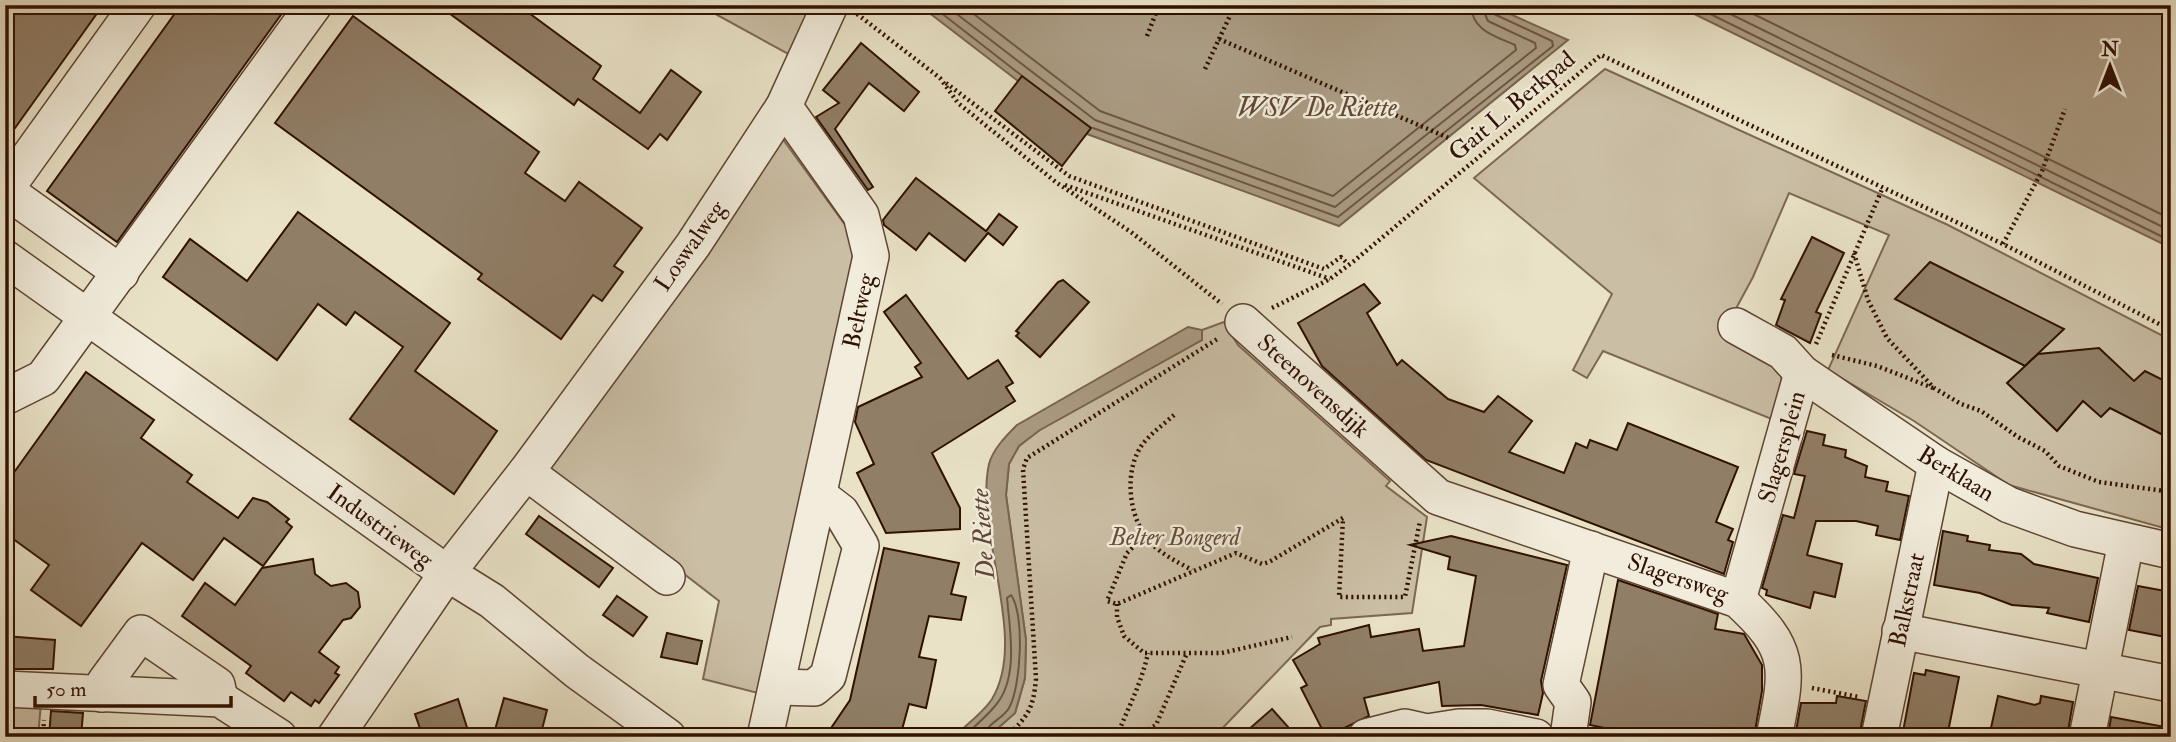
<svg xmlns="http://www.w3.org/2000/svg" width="2176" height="742" viewBox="0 0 2176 742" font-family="'IM FELL Double Pica',serif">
<rect width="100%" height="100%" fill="#e9e2c7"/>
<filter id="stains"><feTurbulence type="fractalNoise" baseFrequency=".00286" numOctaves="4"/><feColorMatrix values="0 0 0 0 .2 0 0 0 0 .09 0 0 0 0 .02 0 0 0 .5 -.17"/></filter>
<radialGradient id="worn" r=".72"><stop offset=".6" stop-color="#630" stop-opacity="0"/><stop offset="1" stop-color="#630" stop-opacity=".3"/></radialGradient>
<g fill="#cabea5" stroke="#7d6852" stroke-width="2">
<polygon points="699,5 816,5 790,55"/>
<polygon points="1605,69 1948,225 2171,340 2171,530 2009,485 1914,421 1828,370 1889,235 1789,193 1753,277 1726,327 1781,372 1783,396 1774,420 1603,351 1587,378 1573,370 1612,294 1474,178"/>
<polygon points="782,138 856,240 856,262 766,695 703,679 719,601 548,469"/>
<polygon points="1224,322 1238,345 1390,481 1386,486 1427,517 1412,613 1331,619 1331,625 1320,627 1214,737 988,737 1015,713 1025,678 1026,640 1006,495 1009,464 1019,446 1039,430 1202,340 1202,330"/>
<polygon points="5,701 41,703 38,737 5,737"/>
</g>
<g fill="#aa9b83" stroke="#79644f" stroke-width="2">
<polygon points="919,5 1490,5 1568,40 1339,226 1087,134"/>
<polygon points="1676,5 2171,5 2171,248"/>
<path d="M 1188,327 L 1202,330 L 1202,340 L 1040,430 L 1019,446 L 1009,464 L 1006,495 L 1026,640 L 1025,678 L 1015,713 L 988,737 L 953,737 C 965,726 983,713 992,699 C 1029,638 974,533 989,464 C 993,449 1006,436 1017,425 Z"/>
</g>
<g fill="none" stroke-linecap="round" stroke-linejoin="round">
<g stroke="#6d5642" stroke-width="2">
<polyline points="931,5 1021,75"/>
<polyline points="945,5 1095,120 1335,207 1536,48 1535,43 1488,21 1481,5"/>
<path d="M 962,5 L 1100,111 L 1333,196 L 1516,50 L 1515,45 C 1495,36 1472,31 1471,5"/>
<polyline points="1692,5 2171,241"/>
<polyline points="1712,5 2171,231"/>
<polyline points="1735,5 2171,219"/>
<polyline points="1093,128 1338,217 1553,46 1552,41 1494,14 1490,5"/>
<path d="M 963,737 C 974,727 986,717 995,706 C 1019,679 1010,631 1007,598 L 1011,595 C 1025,614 1021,687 1009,708 C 1002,720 986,723 984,737"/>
</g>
</g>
<g fill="#907e67" stroke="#301100" stroke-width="2">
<polygon points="5,5 103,5 5,142"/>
<polygon points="181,5 288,5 117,242 47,191"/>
<polygon points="438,5 518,5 601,66 593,79 640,113 671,70 701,92 667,140 660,134 648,149 578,99 574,105"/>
<polygon points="353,16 539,152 525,173 565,201 579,182 642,228 614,266 623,272 602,301 593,295 561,339 478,279 482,274 275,123"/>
<polygon points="861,43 919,92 904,111 869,83 835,129 873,187 868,190 816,117 839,103 823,90"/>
<polygon points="1022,76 1091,128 1062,166 995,111"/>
<polygon points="916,178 986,231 999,214 1017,227 1003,245 988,233 965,261 929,233 916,250 884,225 883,220"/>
<polygon points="298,212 450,323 415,371 497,431 454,494 350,419 403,347 355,312 346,325 318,304 277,360 163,277 190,239 247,281"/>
<polygon points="1812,237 1844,253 1816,312 1821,314 1810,343 1776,325 1785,300 1781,299"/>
<polygon points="1930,262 2064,329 2025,366 1895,299"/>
<polygon points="1063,280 1089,302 1040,357 1016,336 1019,333 1016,331 1058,282"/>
<polygon points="1364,284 1380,303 1367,313 1397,365 1402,360 1448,399 1484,412 1498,396 1532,421 1509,452 1564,473 1576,443 1587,448 1590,440 1617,450 1628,423 1738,467 1716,522 1733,529 1728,540 1733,542 1724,574 1426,460 1322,366 1298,323"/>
<polygon points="906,295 968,379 998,360 1013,383 1006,387 1015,401 932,453 960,508 960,529 886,533 857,473 874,464 855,422 858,407 922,377 915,367 921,363 884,312"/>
<polygon points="2099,348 2134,381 2145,371 2171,384 2171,439 2110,408 2101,417 2083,401 2057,431 2007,383 2038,354"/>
<polygon points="86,372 154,420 141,438 192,475 187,482 238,518 253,498 267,502 289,519 286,522 292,527 263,566 224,538 193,580 142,543 81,626 31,590 49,565 5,533 5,485"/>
<polygon points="1807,431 1825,435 1823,445 1846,450 1845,457 1867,466 1865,477 1888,482 1886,491 1909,496 1900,540 1876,535 1878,526 1856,521 1816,521 1807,555 1842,564 1835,597 1814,592 1810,608 1766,595 1767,590 1762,588 1783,515 1794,518 1805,476 1794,474"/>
<polygon points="539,516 613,568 599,587 526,534"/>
<polygon points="1943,531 1968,536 1967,541 1990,545 1989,550 2021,554 2034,564 2098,578 2089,622 2047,613 2049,608 2012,605 1980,593 1934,585"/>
<polygon points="1451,536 1567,565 1541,681 1543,693 1538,715 1481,705 1442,706 1439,682 1364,698 1369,716 1326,737 1301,688 1307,685 1293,660 1320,644 1318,638 1369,625 1371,637 1419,629 1423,651 1464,646 1476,576 1448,569 1450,557 1410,545"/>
<polygon points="884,548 959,563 951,594 966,597 961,620 929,616 919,657 936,660 931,685 926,708 909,704 900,737 825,737 850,700"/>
<polygon points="313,559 315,574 331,586 346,583 358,592 360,607 351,618 343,620 319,652 339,667 335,673 339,675 319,703 315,700 311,706 291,692 284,701 246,673 251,666 182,616 205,583 235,605 262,568"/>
<polygon points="1618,580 1718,614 1715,629 1744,634 1762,665 1762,691 1754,737 1648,737 1590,725"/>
<polygon points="2138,586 2171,592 2171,638 2129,630"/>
<polygon points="617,596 647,617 633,636 603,615"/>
<polygon points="667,633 702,641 697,664 661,657"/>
<polygon points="5,636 55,640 53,669 5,669"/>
<polygon points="1926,670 1959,677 1947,737 1902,737 1914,673 1925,675"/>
<polygon points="1837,696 1866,701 1859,737 1795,737 1801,703 1836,703"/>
<polygon points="1998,696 2035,705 2040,703 2041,696 2073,702 2067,737 1989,737"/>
<polygon points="504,698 547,710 540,737 493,737"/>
<polygon points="458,699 470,737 423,737 415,714"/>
<polygon points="1272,709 1297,737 1240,737"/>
<polygon points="51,711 83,713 81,737 49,737"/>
<polygon points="2111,717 2160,726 2159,737 2108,737"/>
</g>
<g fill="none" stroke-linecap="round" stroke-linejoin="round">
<g stroke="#5e4532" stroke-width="38">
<g id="minor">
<polyline points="5,258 447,573 492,601 577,671 668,737"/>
<polyline points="121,273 5,190 138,5"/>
<path d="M 1243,322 L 1438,497 L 1738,600 C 1793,650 1788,668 1774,737"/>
<polyline points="1736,326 1783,352 1802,373 1936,464 2009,505 2075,529 2171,551"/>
<polyline points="5,397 43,378 314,5"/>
<polyline points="526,472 667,577"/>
<polyline points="1738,600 1802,373"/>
<polyline points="1900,631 2171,684"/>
<polyline points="778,687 814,688 828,676 861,546 841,512 820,496"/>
<polyline points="5,689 220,699 279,737"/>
<polyline points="102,694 105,682 141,633 217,685 220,699"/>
<polyline points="335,737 447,573 526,472 693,245 784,106 830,5"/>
<polyline points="765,737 871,256 861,215 784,106"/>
<polyline points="1366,737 1405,727 1427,732 1459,727 1487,727 1536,737"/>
<polyline points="1568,737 1573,702 1561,685 1591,549"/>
<polyline points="1879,737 1936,464"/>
<polyline points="2087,737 2126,542"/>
</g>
</g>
<g stroke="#301100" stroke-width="4.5" stroke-dasharray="2 3.5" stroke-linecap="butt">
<polyline points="857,14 940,78 958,103 1057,183 1131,232 1222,304"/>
<polyline points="1147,36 1159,5"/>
<polyline points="1219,39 1451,139"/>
<polyline points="1205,69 1235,5"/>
<polyline points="946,83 1069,176 1324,269 1341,257 1348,264"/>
<polyline points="1065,185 1330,279"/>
<polyline points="2003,244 2042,171 2065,109"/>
<polyline points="1854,253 1868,300 1887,338 1934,388 1961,404 1981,411 2018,437 2045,451 2059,466 2099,482 2171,492"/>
<polyline points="1272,308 1330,279 1354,261 1601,55 2003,244 2171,330"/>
<polyline points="1816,344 1883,187"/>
<polyline points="1832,355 1877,366 1933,388"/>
<path d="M 1174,415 C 1164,424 1150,434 1142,445 C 1125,469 1128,510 1144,534 C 1154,551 1176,561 1192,570"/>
<polyline points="1144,536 1127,553 1107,601 1117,604 1236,553 1262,564 1269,562 1343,518 1339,597 1405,597 1420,521"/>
<polyline points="1117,604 1117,617 1124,636 1144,653 1222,653 1292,637"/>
<polyline points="1812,688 1859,697"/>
<polyline points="1117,736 1139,735 1156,725 1187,653"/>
<path d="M 1117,736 C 1128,708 1142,682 1148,653"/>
<polyline points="43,737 44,720"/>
<path d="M 1006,737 C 1028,716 1033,710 1036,679 L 1023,469 L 1027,458 L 1219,338"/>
</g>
<use href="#minor" stroke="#f1ecdb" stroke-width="35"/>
</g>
<g text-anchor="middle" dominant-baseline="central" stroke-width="5" stroke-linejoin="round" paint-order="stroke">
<g font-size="24" fill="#301100" stroke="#f1ecdb">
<text transform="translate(1512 106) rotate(-40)">Gait L. Berkpad</text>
<text transform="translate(690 246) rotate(-55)">Loswalweg</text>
<text transform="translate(859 311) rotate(-78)">Beltweg</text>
<text transform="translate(1313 386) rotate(42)">Steenovensdijk</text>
<text transform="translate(1782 447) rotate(-74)">Slagersplein</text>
<text transform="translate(1956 474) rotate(31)">Berklaan</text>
<text transform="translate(380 526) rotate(36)">Industrieweg</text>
<text transform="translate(1678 578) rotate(19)">Slagersweg</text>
<text transform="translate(1907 600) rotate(-78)">Balkstraat</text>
</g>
<g font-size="24" font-style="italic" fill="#664e3a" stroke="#f1ecdb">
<text x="1175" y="537">Belter Bongerd</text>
</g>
<g font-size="26" font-style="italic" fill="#614834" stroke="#f1ecdb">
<text x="1317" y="108">WSV De Riette</text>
<text transform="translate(983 534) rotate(-94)">De Riette</text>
</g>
</g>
<rect width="2176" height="742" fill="none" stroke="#e9e2c7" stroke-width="28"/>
<rect x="7" y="7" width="2162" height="728" fill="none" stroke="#301100" stroke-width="3.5"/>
<rect x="14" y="14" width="2148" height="714" fill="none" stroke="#301100" stroke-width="2"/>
<g transform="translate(2110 66)" stroke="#f1ecdb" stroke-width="5" paint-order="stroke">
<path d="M0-5L12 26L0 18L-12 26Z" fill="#301100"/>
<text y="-10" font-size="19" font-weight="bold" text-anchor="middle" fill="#301100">N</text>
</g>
<path d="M35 696v10h196v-10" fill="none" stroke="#301100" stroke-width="3.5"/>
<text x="46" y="696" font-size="21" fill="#301100" stroke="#f1ecdb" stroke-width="5" paint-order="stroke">50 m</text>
<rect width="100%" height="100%" filter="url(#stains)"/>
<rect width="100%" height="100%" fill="url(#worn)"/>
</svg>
